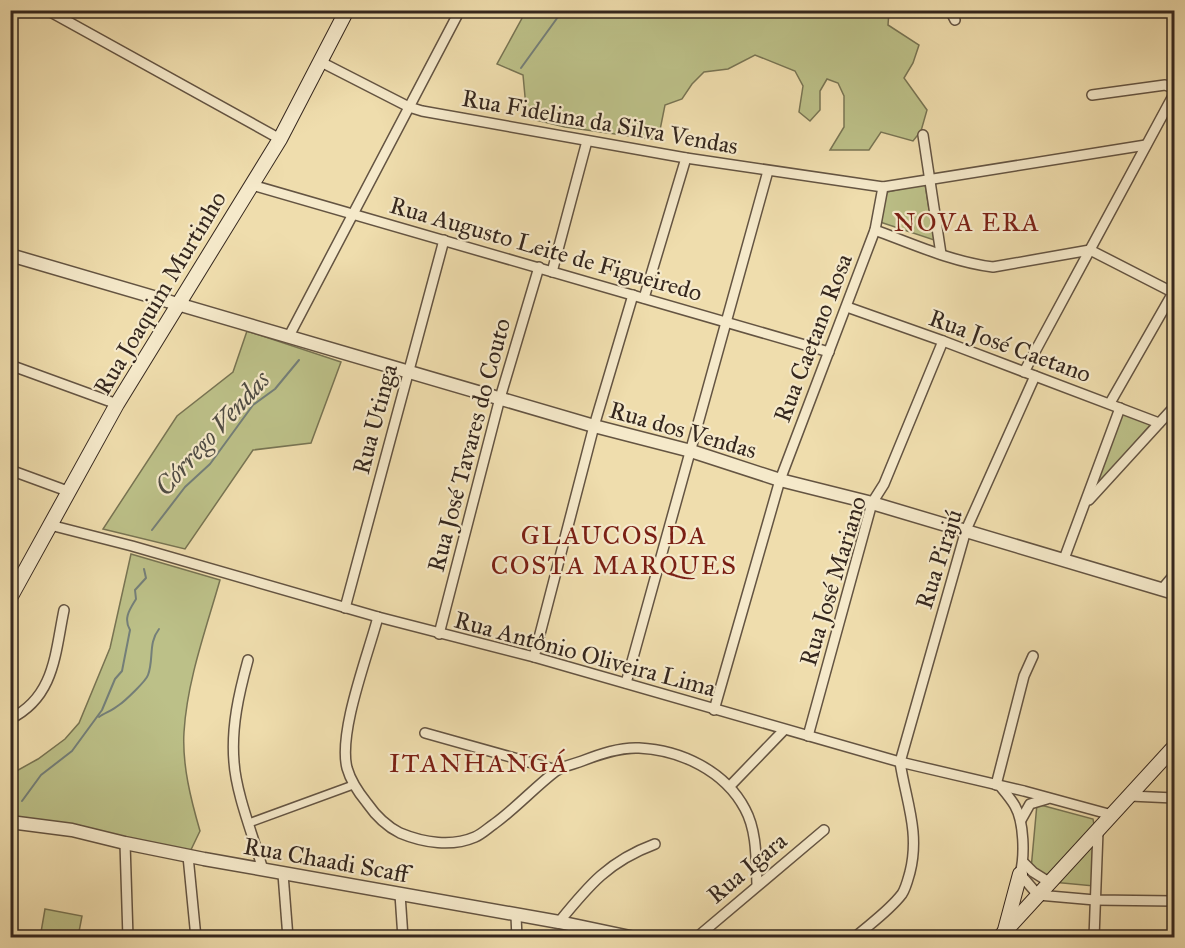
<svg xmlns="http://www.w3.org/2000/svg" width="1185" height="948" viewBox="0 0 1185 948" font-family="'IM FELL Great Primer',serif">
<rect width="100%" height="100%" fill="#efddad"/>
<filter id="stains"><feTurbulence type="fractalNoise" baseFrequency=".00333" numOctaves="4"/><feColorMatrix values="0 0 0 0 .2 0 0 0 0 .09 0 0 0 0 .02 0 0 0 .5 -.17"/></filter>
<radialGradient id="worn" r=".72"><stop offset=".6" stop-color="#630" stop-opacity="0"/><stop offset="1" stop-color="#630" stop-opacity=".3"/></radialGradient>
<g fill="#bcc088" stroke="#787453" stroke-width="1.5">
<polygon points="526,11 889,11 888,25 919,45 913,63 904,78 927,110 921,131 913,141 881,132 869,150 830,150 844,127 844,96 838,83 827,79 820,91 820,110 810,121 799,112 803,86 795,71 755,55 728,69 704,72 692,84 682,99 665,105 658,140 565,127 527,118 523,75 497,64"/>
<polygon points="925,184 934,240 880,222 887,192"/>
<polygon points="247,331 341,362 311,443 253,450 185,549 103,529 177,416 233,372"/>
<polygon points="1123,411 1151,424 1091,493"/>
<path d="M 131,554 L 220,580 C 206,629 187,681 184,732 C 182,765 191,800 200,831 L 188,856 L 11,822 L 11,774 L 38,759 L 65,739 L 79,723 L 110,648 Z"/>
<polygon points="1037,804 1093,819 1096,837 1094,886 1052,882 1031,869"/>
<polygon points="45,909 82,916 78,937 41,932"/>
</g>
<g fill="none" stroke-linecap="round" stroke-linejoin="round">
<g stroke="#747f79" stroke-width="2">
<polyline points="521,68 563,10"/>
<polyline points="152,530 185,487 210,464 253,405 275,389 299,360"/>
<path d="M 99,717 C 105,713 113,710 119,705 C 125,701 146,681 148,675 C 154,659 148,643 159,629"/>
<path d="M 22,801 L 41,775 L 72,751 L 102,710 L 115,679 L 122,671 L 130,630 C 123,618 130,609 136,599 L 135,590 L 146,578 L 144,569"/>
</g>
<g stroke="#645442" stroke-width="10">
<polyline id="pedestrian" points="249,823 353,785"/>
</g>
<g stroke="#645442" stroke-width="12">
<g id="minor">
<polyline points="47,10 280,139"/>
<polyline points="950,10 955,20"/>
<polyline points="321,62 409,107 422,111 686,158 883,187 1146,145"/>
<polyline points="923,135 941,254"/>
<polyline points="252,185 829,352"/>
<path d="M 875,230 C 913,244 952,262 993,267 L 1090,250 L 1174,293"/>
<polyline points="552,272 587,141"/>
<polyline points="644,298 686,158"/>
<polyline points="847,307 943,341 1159,423"/>
<polyline points="289,336 460,10"/>
<polyline points="10,365 117,404"/>
<polyline points="1024,372 1174,94 1173,88 1165,85 1092,95"/>
<polyline points="1110,403 1174,291"/>
<polyline points="10,470 70,492"/>
<polyline points="1089,500 1174,407"/>
<polyline points="50,525 132,546 378,617 534,657 900,762 1024,791 1112,815"/>
<polyline points="1064,559 1120,408"/>
<polyline points="1163,588 1174,575"/>
<polyline points="345,608 444,240"/>
<path d="M 378,617 C 368,655 338,732 347,768 C 351,782 358,792 367,803 C 376,816 386,826 400,833 C 424,843 452,847 475,837 C 482,834 488,828 494,824 C 516,808 535,787 556,771 C 563,766 574,764 582,761 C 600,754 620,747 639,748 C 681,750 725,771 745,809 C 757,831 756,859 757,884"/>
<polyline points="439,634 500,398 539,267"/>
<polyline points="534,657 594,426 633,295"/>
<path d="M 248,660 C 239,693 231,727 234,762 C 236,794 254,838 263,870"/>
<polyline points="626,683 768,171"/>
<polyline points="714,710 780,480 875,230 883,187"/>
<path d="M 10,719 C 55,697 55,653 64,610"/>
<polyline points="425,733 557,770"/>
<polyline points="808,736 872,503 884,484 943,341"/>
<polyline points="996,785 1024,676 1033,656"/>
<polyline points="730,786 784,730"/>
<path d="M 1000,786 C 1005,792 1011,799 1015,806 C 1024,822 1025,856 1020,874 L 1038,895 L 1095,900 L 1174,901"/>
<polyline points="1130,796 1174,798"/>
<polyline points="1021,820 1030,804 1047,799"/>
<polyline points="125,843 128,938"/>
<polyline points="188,856 196,938"/>
<polyline points="1023,862 1033,872 1049,882"/>
<polyline points="283,874 288,938"/>
<polyline points="400,894 403,938"/>
<polyline points="516,916 517,938"/>
<path d="M 559,922 C 589,885 609,861 655,844"/>
<polyline points="696,938 824,830"/>
<path d="M 854,938 C 870,924 889,911 902,894 C 906,888 908,879 910,872 C 920,832 906,801 900,762 L 966,530 L 1035,376"/>
<polyline points="1094,938 1098,831"/>
</g>
</g>
<g stroke="#645442" stroke-width="15">
<g id="tertiary">
<polyline points="10,255 594,426 691,451 780,480 872,503 1174,593"/>
<polyline points="10,822 72,830 125,843 204,859 559,922 635,938"/>
</g>
</g>
<g stroke="#35271e" stroke-width="16">
<g id="secondary">
<polyline points="10,598 117,404 280,139 347,10"/>
<polyline points="1005,930 1020,874"/>
<polyline points="999,938 1174,747"/>
</g>
</g>
<use href="#pedestrian" stroke="#f5e9ca" stroke-width="7"/>
<use href="#minor" stroke="#f5e9ca" stroke-width="9"/>
<use href="#tertiary" stroke="#f5e9ca" stroke-width="12"/>
<use href="#secondary" stroke="#f5e9ca" stroke-width="14"/>
</g>
<g text-anchor="middle" dominant-baseline="central" stroke-width="4.5" stroke-linejoin="round" paint-order="stroke">
<g font-size="24" fill="#35271e" stroke="#f5e9ca">
<text transform="translate(600 122) rotate(10)">Rua Fidelina da Silva Vendas</text>
<text transform="translate(546 249) rotate(16)">Rua Augusto Leite de Figueiredo</text>
<text transform="translate(160 293) rotate(-59)">Rua Joaquim Murtinho</text>
<text transform="translate(813 338) rotate(-69)">Rua Caetano Rosa</text>
<text transform="translate(1010 346) rotate(20)">Rua José Caetano</text>
<text transform="translate(375 419) rotate(-75)">Rua Utinga</text>
<text transform="translate(683 430) rotate(16)">Rua dos Vendas</text>
<text transform="translate(469 445) rotate(-75)">Rua José Tavares do Couto</text>
<text transform="translate(939 559) rotate(-72)">Rua Pirajú</text>
<text transform="translate(833 581) rotate(-73)">Rua José Mariano</text>
<text transform="translate(585 654) rotate(15)">Rua Antônio Oliveira Lima</text>
<text transform="translate(326 860) rotate(10)">Rua Chaadi Scaff</text>
<text transform="translate(747 868) rotate(-40)">Rua Igara</text>
</g>
<g font-size="26" letter-spacing="1.5" fill="#7a1f14" stroke="#f5e9ca">
<text x="967" y="222">NOVA ERA</text>
<text x="614" y="535">GLAUCOS DA<tspan x="614" dy="30">COSTA MARQUES</tspan></text>
<text x="479" y="763">ITANHANGÁ</text>
</g>
<g font-size="26" font-style="italic" fill="#4f4c44" stroke="#f5e9ca">
<text transform="translate(212 433) rotate(-48)">Córrego Vendas</text>
</g>
</g>
<rect width="1185" height="948" fill="none" stroke="#efddad" stroke-width="36"/>
<rect x="12" y="12" width="1161" height="924" fill="none" stroke="#35271e" stroke-width="3"/>
<rect x="18" y="18" width="1149" height="912" fill="none" stroke="#35271e" stroke-width="1.5"/>
<rect width="100%" height="100%" filter="url(#stains)"/>
<rect width="100%" height="100%" fill="url(#worn)"/>
</svg>
